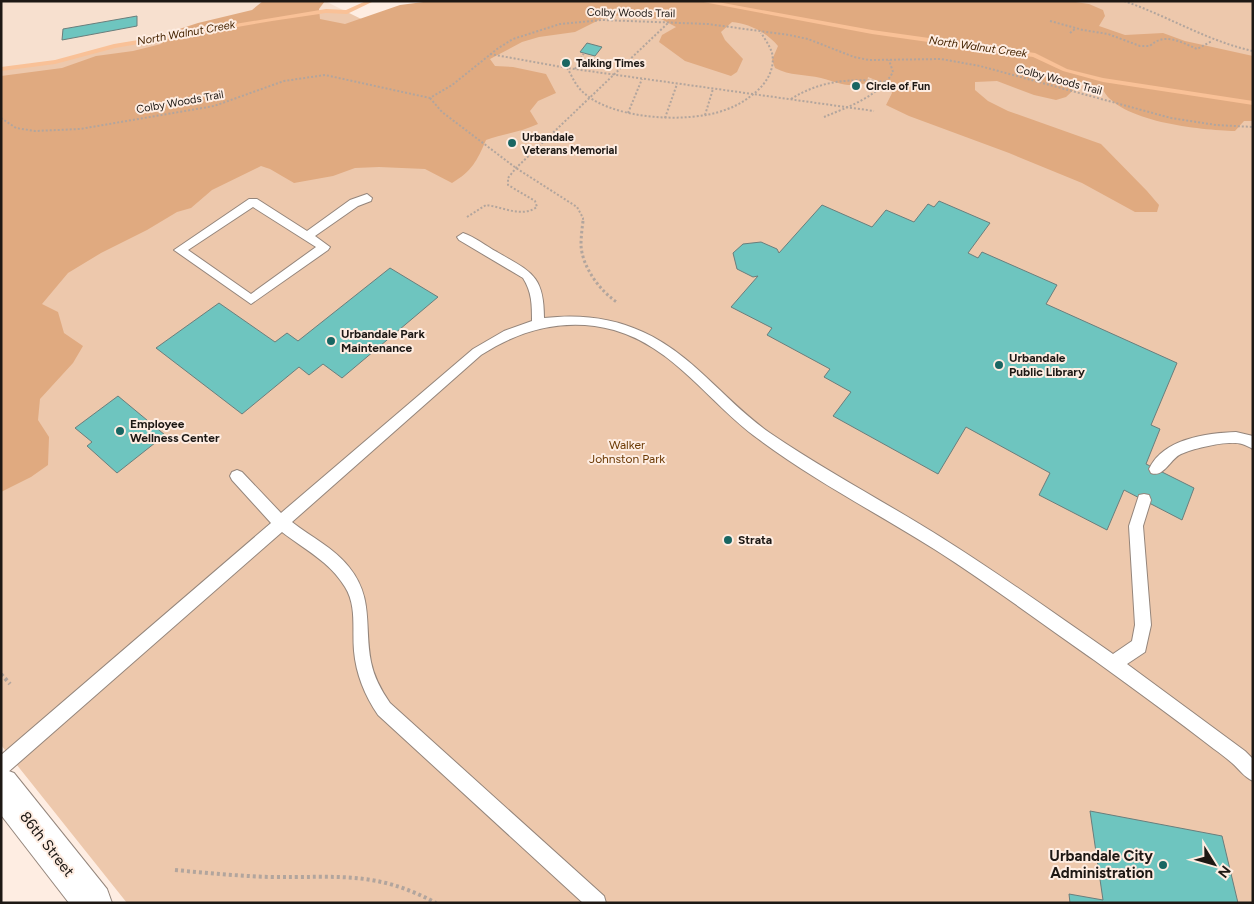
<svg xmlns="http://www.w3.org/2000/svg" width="1254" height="904" viewBox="0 0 1254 904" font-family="Figtree,sans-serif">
<rect width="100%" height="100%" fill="#feede2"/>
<polygon fill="#f7e0cf" points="1,1 325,1 347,12 326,11 114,46 55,62 1,69"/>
<polygon fill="#edc8ac" points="450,1 1253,1 1253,903 127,903 1,745 1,69 55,62 114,46 326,11 347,12 392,34"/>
<path fill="#e0aa80" d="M 263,1 L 325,1 L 319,9 L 320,19 L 345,24 L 400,5 L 431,1 L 1069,1 L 1089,4 L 1103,10 L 1105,16 L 1099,26 L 1125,35 L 1163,33 L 1185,41 L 1253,56 L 1253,121 L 1244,121 L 1235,131 C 1201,130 1117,122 1102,88 L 1082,82 L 1066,97 L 1056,100 L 1034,95 L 997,81 L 975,82 L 975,90 L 988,101 L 1008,111 L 1101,144 L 1147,191 L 1159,205 L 1157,212 L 1135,212 L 1082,183 L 1009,153 L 909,116 L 886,105 L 892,93 L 890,86 L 868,77 L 867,83 C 847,88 839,83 821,78 C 805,74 790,76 775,68 L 772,60 L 778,46 C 768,33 748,23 732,22 L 721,32 L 725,40 L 743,59 L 737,72 L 731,76 L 685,61 L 659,42 L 662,35 L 676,27 L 661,19 L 609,15 L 575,32 L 539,37 L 522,42 L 490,59 L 495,66 L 513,67 L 546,74 L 556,93 L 538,101 L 530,111 L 538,124 C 521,132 503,134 486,140 C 477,161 472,171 452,183 L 425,169 L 379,167 L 355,168 L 333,176 L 294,183 L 270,169 L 261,166 L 212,190 L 191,208 L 177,212 L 147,230 L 101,253 L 68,273 L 42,304 L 58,312 L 64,333 L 83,346 L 73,363 L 40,399 L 38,420 L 49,437 L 48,465 L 31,477 L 1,492 L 1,76 L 62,68 L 96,56 L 133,51 L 161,44 L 170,32 L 198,23 L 252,10 Z"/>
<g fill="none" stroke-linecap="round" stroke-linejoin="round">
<g fill="#f9c197" fill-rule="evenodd">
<polygon points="366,1 374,1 347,14 326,13 272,21 115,48 55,64 1,71 1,67 55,60 114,44 326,9 346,10"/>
<polygon points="698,1 712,1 872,30 1035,53 1067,69 1103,78 1253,101 1253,105 1103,82 1063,71 1033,57 872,34"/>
</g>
</g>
<g fill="#6ec5bf" stroke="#6a7e7c">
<polygon points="137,16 137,26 62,40 63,29"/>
<polygon points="587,43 602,47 595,56 580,52"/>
<polygon points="939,201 990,223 968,253 978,258 982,252 1057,285 1046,304 1177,363 1151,425 1160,429 1146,464 1194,488 1182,520 1124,490 1107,530 1039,495 1050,473 966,427 938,474 833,416 851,392 824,377 830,369 767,335 772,328 731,307 758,276 753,277 737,269 733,253 743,244 761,242 777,249 779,253 822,205 872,227 886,210 914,222 928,204 934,207"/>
<polygon points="390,268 438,297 342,378 323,364 309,375 299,367 242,414 156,348 219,303 275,342 287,333 298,341"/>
<polygon points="118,396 165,435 117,473 87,446 92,442 75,428"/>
<polygon points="1090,811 1222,836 1238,903 1070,903 1069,894 1103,900"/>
</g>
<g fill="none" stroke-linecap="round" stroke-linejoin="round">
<g stroke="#94857b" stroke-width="2">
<g id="lane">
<path d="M 367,194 L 372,198 L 371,201 L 358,206 L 315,236 L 330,247 L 328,250 L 251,304 L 174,250 L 249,199 L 257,199 L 307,231 L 350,200 ZM 253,207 L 316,247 L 251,294 L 188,250 Z"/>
<path d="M 463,233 C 475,237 486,246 497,252 C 531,272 544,275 544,318 C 579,314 611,317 643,332 C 694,355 725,402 770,433 C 827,472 889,504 947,541 C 1004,577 1058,616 1113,654 L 1132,641 L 1135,625 L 1129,526 L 1139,495 L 1144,494 L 1149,495 L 1151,500 L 1143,526 L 1151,625 L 1145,652 L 1127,664 L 1245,751 L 1253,759 L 1253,781 C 1244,777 1239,769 1232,763 C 1226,758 1220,753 1214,749 C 1174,718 1134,689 1094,660 C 1041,623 989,584 934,549 C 875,512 813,480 757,438 C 709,403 674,347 614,330 C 567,317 521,329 481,355 L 292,522 C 311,537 334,548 349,567 C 374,598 364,626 371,662 C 374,677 381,690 390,703 L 604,896 L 606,903 L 583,903 L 378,715 C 365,696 356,674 354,651 C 352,629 357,606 345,587 C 330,562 304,549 282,532 L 7,773 L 1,776 L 1,755 L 271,523 L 232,480 L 230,476 L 232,472 L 237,470 L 242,472 L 281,513 L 473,349 L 504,331 L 532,321 C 532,305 532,292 523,278 L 459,240 L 457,237 Z"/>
<path d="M 1236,432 L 1253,436 L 1253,449 C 1249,447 1246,445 1242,444 C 1229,440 1194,448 1181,454 C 1170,459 1164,478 1151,473 L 1149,469 C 1163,439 1206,433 1236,432 Z"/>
</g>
</g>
<g stroke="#94857b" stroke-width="2">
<polygon id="primary" points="1,768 14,773 107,889 112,903 69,903 1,815"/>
</g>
<g stroke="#b2a59d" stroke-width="2" stroke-dasharray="2 2" stroke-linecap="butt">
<path d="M 1124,1 C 1168,16 1207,41 1253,51"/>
<path d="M 1050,21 L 1083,30 L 1108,34 L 1140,46 L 1150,46 C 1164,32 1181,42 1197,49 L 1212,41"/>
<polyline points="1070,33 1076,28"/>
<polyline points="490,54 567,68 874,111"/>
<path d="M 567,68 C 571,74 574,82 579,88 C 606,120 688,124 725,110 C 739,105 750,98 760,88 C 769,79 775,66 772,53 C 770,46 765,39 761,33"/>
<polyline points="575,69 584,53"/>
<polyline points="430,98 442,112 516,168 577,207 583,218 583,222"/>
<path d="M 791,99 C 821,80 852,78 887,82"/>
<polyline points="628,113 642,79"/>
<polyline points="705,115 713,89"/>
<path d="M 824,117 C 848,107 880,96 893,72 L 889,60"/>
<polyline points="1,118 16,128 35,131 80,129 214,106 284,81 325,75 430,98 452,85 497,49 513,39 560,24 602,20 708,24 789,35 808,39 854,57 869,60 941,59 980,66 1171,118 1216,125 1253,127"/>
<polyline points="665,118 677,84"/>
<path d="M 467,217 L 486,205 C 503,207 522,218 537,207 L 535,201 L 508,185 L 508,178 L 516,168 L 668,23"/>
</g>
<path stroke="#b2a59d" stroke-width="3" stroke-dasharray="2.5 2.5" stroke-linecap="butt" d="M 583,221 C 582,229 581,237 581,245 C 582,267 600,291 618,303"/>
<g stroke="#b2a59d" stroke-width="4" stroke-dasharray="3 3" stroke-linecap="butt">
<polyline points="1,674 10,684"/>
<path d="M 175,870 C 207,873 239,876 271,877 C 337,878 375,870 436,903"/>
</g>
<use href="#lane" fill="#fff" fill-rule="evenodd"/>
<use href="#primary" fill="#fff" fill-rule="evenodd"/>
</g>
<g fill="#196662" stroke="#feede2" stroke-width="2">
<circle cx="566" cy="63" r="5"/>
<circle cx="856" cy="86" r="5"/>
<circle cx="512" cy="143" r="5"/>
<circle cx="331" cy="341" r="5"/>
<circle cx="999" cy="365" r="5"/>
<circle cx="120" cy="431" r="5"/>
<circle cx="728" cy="540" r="5"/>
<circle cx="1163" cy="865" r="5"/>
</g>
<g text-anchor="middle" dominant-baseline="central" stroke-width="4" stroke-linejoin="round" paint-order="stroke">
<g font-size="11" fill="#1d1814" stroke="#feede2">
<text transform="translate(631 13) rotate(1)">Colby Woods Trail</text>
<text transform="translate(1059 80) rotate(15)">Colby Woods Trail</text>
<text transform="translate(180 102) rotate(-10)">Colby Woods Trail</text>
</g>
<g font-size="11" font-style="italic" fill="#452301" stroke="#feede2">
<text transform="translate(186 33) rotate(-10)">North Walnut Creek</text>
<text transform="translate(978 47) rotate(8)">North Walnut Creek</text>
</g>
<g font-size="11" font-weight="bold" fill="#1d1814" stroke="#feede2" text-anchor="start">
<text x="576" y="63">Talking Times</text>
<text x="866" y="86">Circle of Fun</text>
<text x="522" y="137">Urbandale<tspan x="522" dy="13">Veterans Memorial</tspan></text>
</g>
<g font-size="12" font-weight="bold" fill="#1d1814" stroke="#feede2" text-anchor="start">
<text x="341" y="334">Urbandale Park<tspan x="341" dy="14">Maintenance</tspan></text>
<text x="1009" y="358">Urbandale<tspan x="1009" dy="14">Public Library</tspan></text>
<text x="130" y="424">Employee<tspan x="130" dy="14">Wellness Center</tspan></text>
<text x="738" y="540">Strata</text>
</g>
<g font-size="12" fill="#6b3904" stroke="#feede2">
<text x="627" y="445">Walker<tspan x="627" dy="14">Johnston Park</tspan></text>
</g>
<g font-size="15" fill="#1d1814" stroke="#feede2">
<text transform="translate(47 844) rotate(52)">86th Street</text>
</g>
<g font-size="15" font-weight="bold" fill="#1d1814" stroke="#feede2" text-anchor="end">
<text x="1153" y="856">Urbandale City<tspan x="1153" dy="17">Administration</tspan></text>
</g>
</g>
<rect width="1254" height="904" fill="none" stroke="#1d1814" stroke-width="5"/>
<g transform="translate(1214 864) rotate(127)" stroke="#feede2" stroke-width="4" paint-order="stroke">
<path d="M0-4L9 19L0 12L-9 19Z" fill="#1d1814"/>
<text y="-8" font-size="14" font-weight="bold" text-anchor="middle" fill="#1d1814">N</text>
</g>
</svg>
